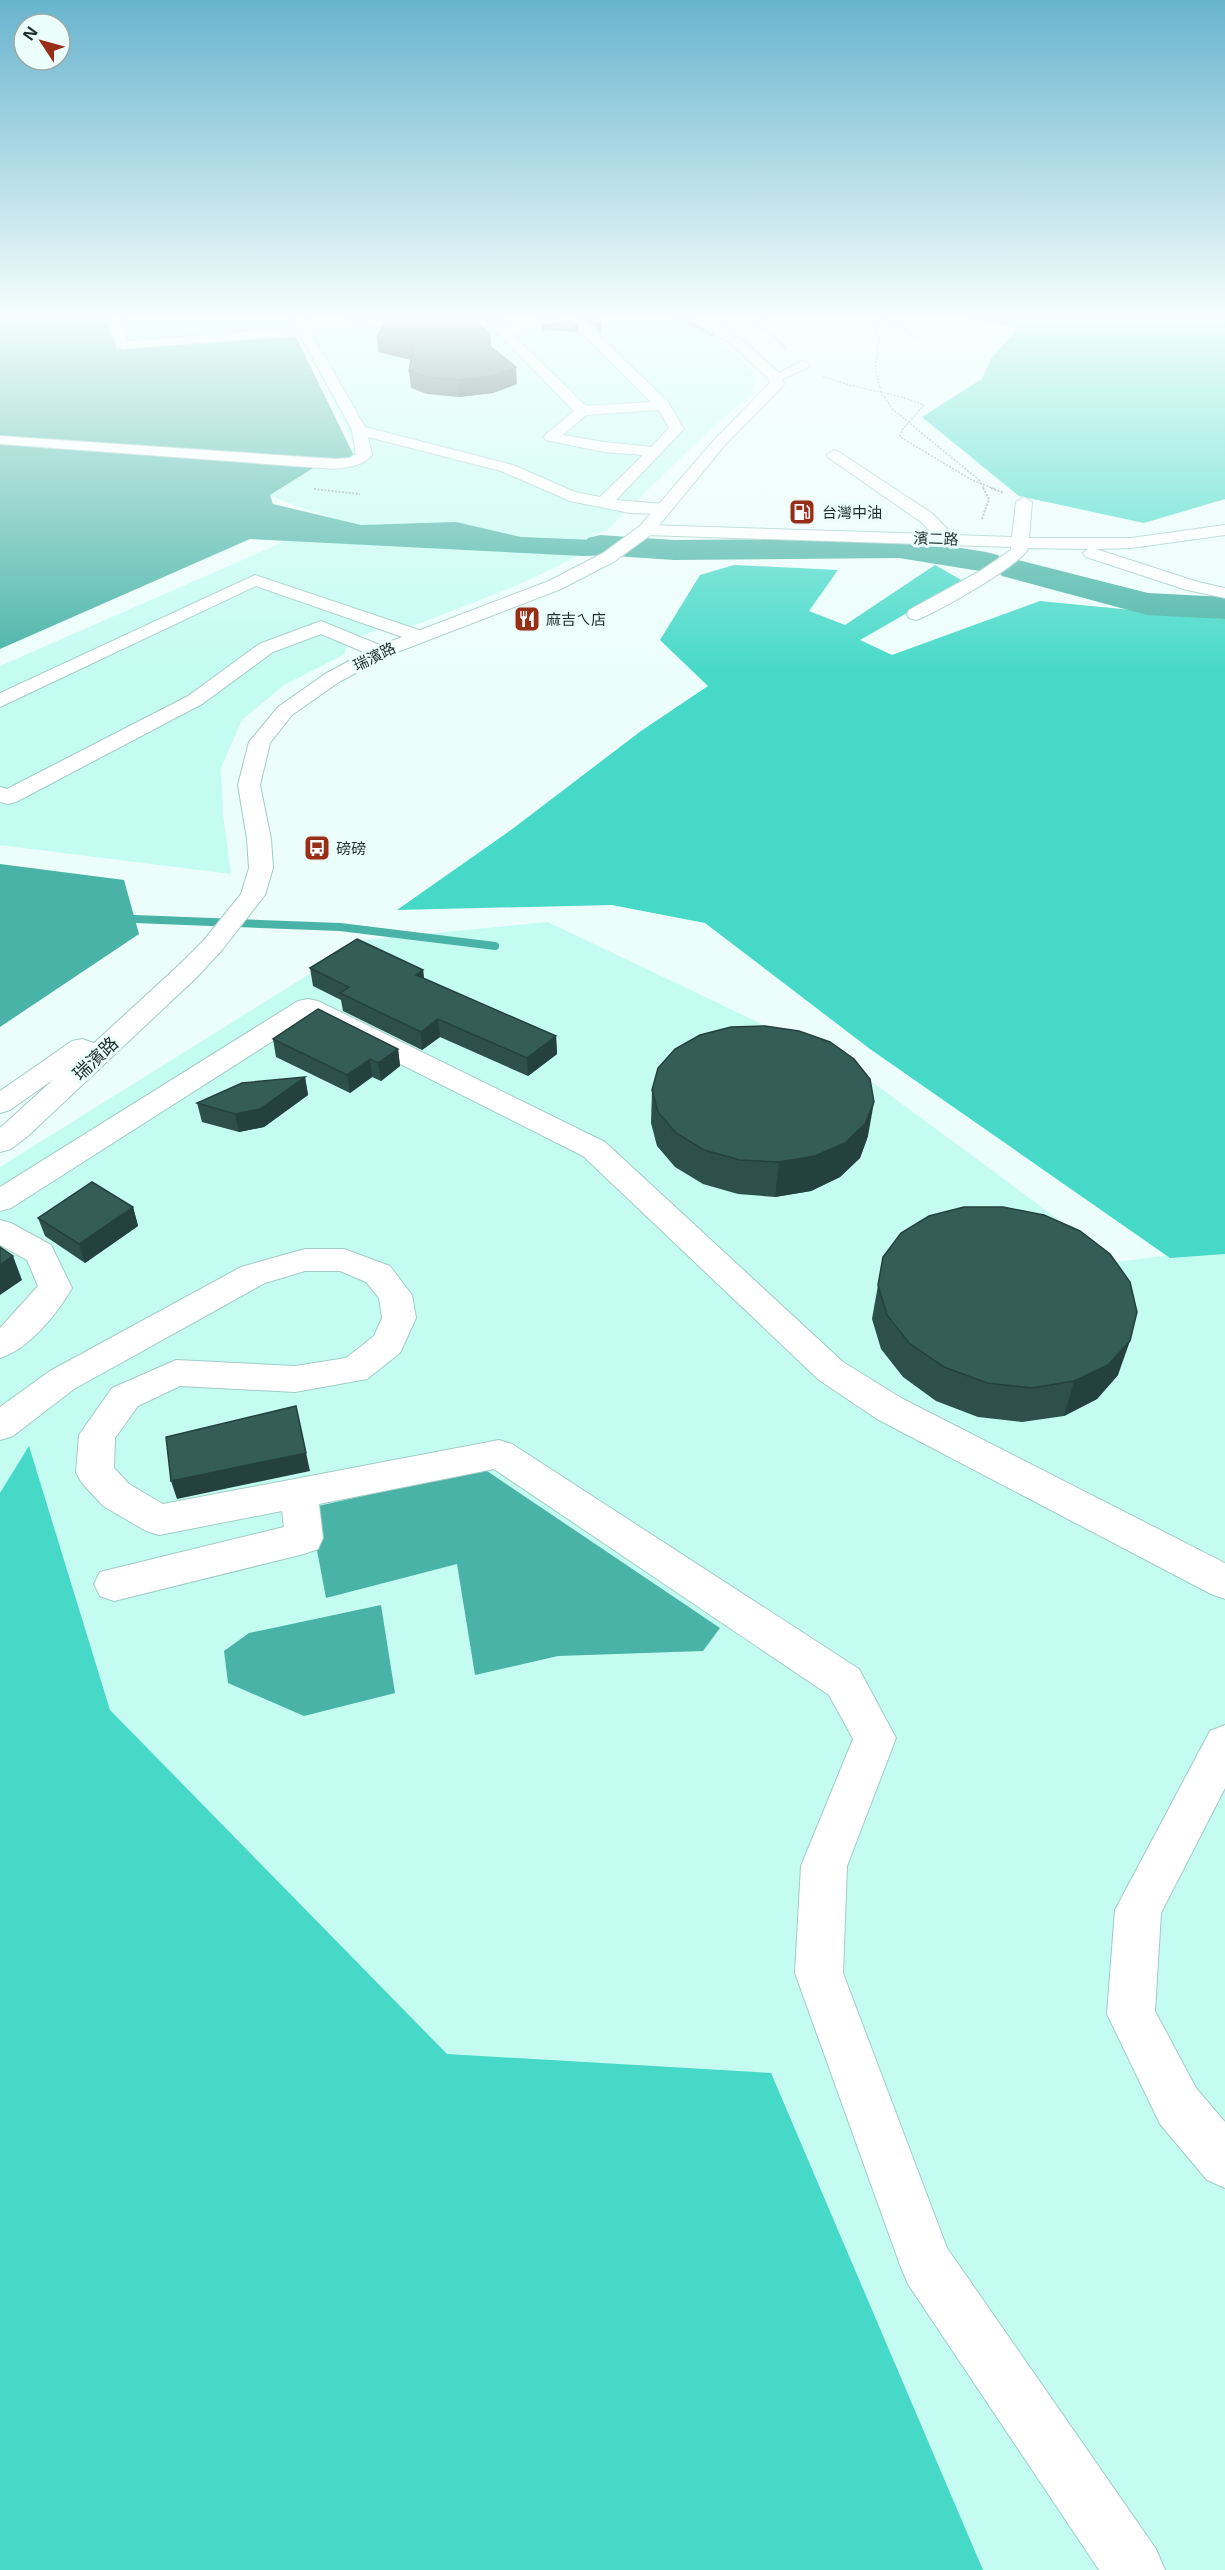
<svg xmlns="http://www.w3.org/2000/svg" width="1225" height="2570" viewBox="0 0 1225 2570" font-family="'Open Sans','Noto Sans TC',sans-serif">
<rect width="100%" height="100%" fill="#ecfefb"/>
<g fill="#c4fcf2">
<polygon points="109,314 666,314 710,334 742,360 757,380 751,395 711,428 605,532 594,534 580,555 516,586 413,626 389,625 347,642 345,654 284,685 242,720 221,768 223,814 231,874 0,845 0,666 274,546 331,518 267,495 321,462 348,460 354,446 302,336 120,348"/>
<polygon points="548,922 852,1067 1116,1262 1225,1248 1225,2570 898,2570 0,1593 0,1167 364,940"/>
</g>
<g fill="#46d9c8">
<polygon points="959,314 1225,314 1225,499 1144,523 1019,496 922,417 982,379 992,357 1019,328 963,317"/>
<polygon points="734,565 838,570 809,611 845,625 935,565 963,581 860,640 892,655 1040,601 1225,619 1225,1254 1170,1258 870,1049 705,923 612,905 397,910 511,830 641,731 708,686 660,640 700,575"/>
<polygon points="29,1446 110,1710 447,2054 771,2073 983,2570 0,2570 0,1493"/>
</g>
<g fill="#48b3a6">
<polygon points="0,314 103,314 117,349 296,337 356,460 323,462 270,495 273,504 361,525 456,522 521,537 693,544 683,558 657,554 582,556 250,539 0,649"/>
<polygon points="0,864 124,880 139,934 0,1027"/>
<polygon points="484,1469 720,1628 703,1651 558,1656 475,1675 457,1564 326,1598 309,1508"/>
<polygon points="381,1605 395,1693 304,1716 228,1683 224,1651 249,1633"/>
</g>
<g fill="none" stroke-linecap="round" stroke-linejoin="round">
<polyline stroke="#48b3a6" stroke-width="4.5" points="673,314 712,334"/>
<polyline stroke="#48b3a6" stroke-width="8" points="135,919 340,927 495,946"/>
<polygon fill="#48b3a6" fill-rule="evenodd" points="600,535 674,540 899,538 986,552 998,555 1003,561 1014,559 1148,593 1225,597 1225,619 1147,615 1002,576 997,570 986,572 899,558 674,560 600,555 588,552 583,545 588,538"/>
<g stroke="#a0ccc5" stroke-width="2">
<g id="minor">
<path d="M 107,314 L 119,314 L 127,341 L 296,328 L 289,314 L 301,314 L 306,323 L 448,314 L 503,314 L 497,318 L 310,330 L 365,427 L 513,465 L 575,492 L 600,497 L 643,455 L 604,452 L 546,440 L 544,437 L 546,434 L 574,411 L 494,329 L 500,325 L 567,317 L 564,314 L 577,314 L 668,402 L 684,429 L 616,500 L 664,504 L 672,509 L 664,514 L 630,513 L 570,501 L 501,471 L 368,437 L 372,455 C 363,466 349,467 335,469 L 0,444 L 0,436 L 335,459 L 349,458 L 356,454 L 352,430 L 300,335 L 122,349 L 116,345 ZM 573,324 L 651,402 L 586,406 L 510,332 ZM 659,410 L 669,428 L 651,447 L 604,442 L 563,435 L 586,415 Z"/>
<polygon points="920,314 933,314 927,318"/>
<polygon points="802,361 807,362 809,365 807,368 776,382 769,378"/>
<path d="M 834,450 L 839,452 L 933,514 L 953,535 L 1012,537 L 1016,502 L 1024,497 L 1032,502 L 1029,538 L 1131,538 L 1225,525 L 1225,535 L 1131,548 L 1096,549 L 1198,582 L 1225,588 L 1225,598 L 1187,590 L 1086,557 L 1083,553 L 1088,549 L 1028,548 C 1026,562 933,615 916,620 L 909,618 L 907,614 L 909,610 L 980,571 L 1011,550 L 1011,547 L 646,535 L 640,534 L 638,530 L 640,526 L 646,525 L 933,534 L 921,522 L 829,458 L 826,455 Z"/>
<polygon points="255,575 425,632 428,636 425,640 411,640 256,586 0,707 0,693"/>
<polygon points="321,621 387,648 390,652 387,656 373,656 321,634 273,652 202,704 16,802 8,804 0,802 0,787 7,789 188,696 259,644"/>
<polygon points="308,999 318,1001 605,1142 843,1362 903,1399 1225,1563 1225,1599 1211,1594 877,1419 819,1380 583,1156 309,1018 11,1208 0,1211 0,1187 298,1001"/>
<path d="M 0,1220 L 11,1223 L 51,1245 L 72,1288 C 57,1314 29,1349 0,1358 L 0,1328 L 38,1286 L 27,1260 L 0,1245 Z"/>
<polygon points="305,1249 344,1249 390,1266 412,1295 416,1318 400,1353 367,1379 295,1392 180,1386 138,1406 115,1438 114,1468 129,1484 163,1504 499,1440 512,1444 859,1669 896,1738 847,1866 843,1973 947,2248 1156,2549 1165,2570 1099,2570 908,2284 900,2265 795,1973 801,1866 853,1739 829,1695 494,1469 319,1504 323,1538 318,1549 304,1554 114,1601 100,1596 94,1584 100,1572 284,1527 282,1511 159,1535 146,1531 103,1506 82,1483 76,1473 79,1435 112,1388 176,1360 295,1366 346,1358 374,1336 382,1318 379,1298 366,1282 340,1271 305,1271 265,1283 74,1389 13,1436 0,1440 0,1407 50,1371 241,1267"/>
<polygon points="1225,1725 1225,1788 1161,1913 1155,2011 1196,2088 1225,2122 1225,2188 1207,2180 1160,2124 1107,2014 1115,1910 1210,1731"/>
</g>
</g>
<g stroke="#a0ccc5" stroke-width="2">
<path id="major" d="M 681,314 C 717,310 756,352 781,375 L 784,384 L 782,387 L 724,446 L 652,534 L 615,561 L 561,589 L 387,656 L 339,682 L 292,715 L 270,743 L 260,785 L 271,839 L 273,868 L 265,895 L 222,950 L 197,977 L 29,1135 L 11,1149 L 0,1152 L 0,1128 L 54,1079 L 10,1110 L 0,1113 L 0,1091 L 72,1041 L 82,1039 L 94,1043 L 179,965 L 204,940 L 241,894 L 249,868 L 247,839 L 238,785 L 249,742 L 278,707 L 325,674 L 373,648 L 549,581 L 603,553 L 640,526 L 714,440 L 770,383 L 769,379 L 729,342 Z"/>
</g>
<g stroke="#98aaa7" stroke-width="1.5" stroke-dasharray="2 1.5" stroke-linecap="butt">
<polyline points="870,314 879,337 875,369 880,387"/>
<polyline points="871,314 898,325 916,338"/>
<polyline points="754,323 767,330 786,348"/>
<path d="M 823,376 C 855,390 891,391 924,405 L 902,430 L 900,437 L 972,480 L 995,489"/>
<polyline points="882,394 893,410 905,419"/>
<polyline points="913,426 979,480"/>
<polyline points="314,489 317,489"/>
</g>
<g stroke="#98aaa7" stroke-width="2" stroke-dasharray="2 1.5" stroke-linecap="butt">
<polyline points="991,488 1004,493"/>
<polyline points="314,489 360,494"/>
<polyline points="982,519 989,499"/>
</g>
<use href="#minor" fill="#fff" fill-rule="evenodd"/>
<use href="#major" fill="#fff" fill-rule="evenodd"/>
<g stroke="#98aaa7" stroke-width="1.5" stroke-dasharray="2 1.5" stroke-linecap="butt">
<polyline points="880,387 882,394"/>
<polyline points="905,419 913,426"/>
<polyline points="979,480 984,489"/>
</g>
<polyline stroke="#98aaa7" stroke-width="2" stroke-dasharray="2 1.5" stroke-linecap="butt" points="983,488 989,499"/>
</g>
<g fill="#2d504b">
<polygon points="388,314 469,314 490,334 491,347 517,384 493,393 459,397 427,394 411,388 409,371 411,360 378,352 377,336 391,315"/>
<polygon points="579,314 592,314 601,322 601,333"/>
<polygon points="542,325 578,326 578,332 542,330"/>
<polygon points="310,968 423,970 424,979 556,1036 557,1054 528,1076 440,1037 422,1050 343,1011 341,1000 313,986"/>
<polygon points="273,1039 398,1049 400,1066 381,1081 372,1077 350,1093 276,1057"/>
<polygon points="305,1077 308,1095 264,1127 239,1132 202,1122 197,1103"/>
<polygon points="652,1090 868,1136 860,1158 840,1177 811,1191 775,1197 738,1194 703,1184 675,1167 657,1146 651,1123"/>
<polygon points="133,1207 138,1226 85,1263 45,1236 38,1218"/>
<polygon points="883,1257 1118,1375 1097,1399 1064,1416 1022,1422 978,1417 936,1401 903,1377 881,1349 872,1319"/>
</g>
<g fill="#24413d">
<polygon points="543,314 563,314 562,315 543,318"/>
<polygon points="490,334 491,350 487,344"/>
<polygon points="516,367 517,384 493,393 459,397 458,380"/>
<polygon points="423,970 425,988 416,975"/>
<polygon points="438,1019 440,1037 422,1050 421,1032"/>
<polygon points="556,1036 557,1054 528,1076 527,1058"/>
<polygon points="398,1049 400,1066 381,1081 378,1063"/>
<polygon points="370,1059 372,1077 350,1093 347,1075"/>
<polygon points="305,1077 308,1095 264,1127 239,1132 235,1114"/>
<polygon points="874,1102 868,1136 860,1158 840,1177 811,1191 775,1197 779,1162"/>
<polygon points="133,1207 138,1226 85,1263 79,1244"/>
<polygon points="13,1256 22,1280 0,1295 0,1265"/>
<polygon points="1130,1341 1118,1375 1097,1399 1064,1416 1074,1381"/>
<polygon points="296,1406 310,1471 177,1499 171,1481"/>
</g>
<g fill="#345d57" stroke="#24413d" stroke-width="1.5">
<polygon points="392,314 469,314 490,334 487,344 516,367 492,376 458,380 426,377 409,371 414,345 377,336"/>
<polygon points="572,321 578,326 542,325"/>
<polygon points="357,939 423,970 416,975 556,1036 527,1058 438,1019 421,1032 340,993 349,987 310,968"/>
<polygon points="318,1009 398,1049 378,1063 370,1059 347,1075 273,1039"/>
<polygon points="765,1026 799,1031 830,1042 854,1059 870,1079 874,1102 865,1124 845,1143 815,1156 779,1162 740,1160 704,1150 676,1133 658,1112 652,1090 658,1068 675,1049 700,1035 731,1027"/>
<polygon points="305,1077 260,1109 235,1114 197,1103 242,1083"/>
<polygon points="92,1182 133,1207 79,1244 38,1218"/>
<polygon points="964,1207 1003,1207 1044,1215 1080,1231 1110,1254 1130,1282 1137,1312 1130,1341 1108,1365 1074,1381 1032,1388 987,1383 944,1367 909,1343 887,1315 878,1285 883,1257 901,1233 929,1216"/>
<polygon points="0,1247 13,1256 0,1265"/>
<polygon points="296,1406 306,1453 171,1481 166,1437"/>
</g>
<linearGradient id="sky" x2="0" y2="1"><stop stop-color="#68b4ce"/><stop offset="0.47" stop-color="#f6fffd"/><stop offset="1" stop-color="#f6fffd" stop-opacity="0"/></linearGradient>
<rect width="1225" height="673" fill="url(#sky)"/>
<defs>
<g id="fuel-square" transform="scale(1.35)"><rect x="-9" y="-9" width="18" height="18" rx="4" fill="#972f17" stroke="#ecfefb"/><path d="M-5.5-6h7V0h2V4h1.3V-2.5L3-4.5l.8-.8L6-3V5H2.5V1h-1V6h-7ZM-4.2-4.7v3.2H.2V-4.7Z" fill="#fff"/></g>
<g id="restaurant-square" transform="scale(1.35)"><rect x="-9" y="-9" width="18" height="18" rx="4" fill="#972f17" stroke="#ecfefb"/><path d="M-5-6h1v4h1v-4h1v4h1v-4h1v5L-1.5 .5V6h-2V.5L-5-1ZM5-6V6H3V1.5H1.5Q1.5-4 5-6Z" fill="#fff"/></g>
<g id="bus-square" transform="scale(1.35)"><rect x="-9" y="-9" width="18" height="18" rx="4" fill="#972f17" stroke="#ecfefb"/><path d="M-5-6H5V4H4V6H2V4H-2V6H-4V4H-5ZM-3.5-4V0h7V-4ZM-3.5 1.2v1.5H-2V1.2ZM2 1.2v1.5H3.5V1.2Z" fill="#fff"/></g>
</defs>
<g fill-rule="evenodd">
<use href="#fuel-square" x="802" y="512"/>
<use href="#restaurant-square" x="527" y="619"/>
<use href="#bus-square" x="317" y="848"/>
</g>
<g text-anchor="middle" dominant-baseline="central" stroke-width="6" stroke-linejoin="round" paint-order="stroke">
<g font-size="15" fill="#1e2f2d" stroke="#ecfefb" text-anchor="start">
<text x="822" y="512">台灣中油</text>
<text x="546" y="619">麻吉ㄟ店</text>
<text x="336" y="848">磅磅</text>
</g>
<g font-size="15" fill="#1e2f2d" stroke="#ecfefb">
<text transform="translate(936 538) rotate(2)">濱二路</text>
<text transform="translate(374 656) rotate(-26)">瑞濱路</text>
</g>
<g font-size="18" fill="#1e2f2d" stroke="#ecfefb">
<text transform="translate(95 1058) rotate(-43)">瑞濱路</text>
</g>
</g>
<g transform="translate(42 42) rotate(306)"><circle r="28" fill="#ecfefb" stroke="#9aaba9" stroke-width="1.5"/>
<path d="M0-4.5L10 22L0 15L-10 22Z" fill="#972f17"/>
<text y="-9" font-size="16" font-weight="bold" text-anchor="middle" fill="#1e2f2d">N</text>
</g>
</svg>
